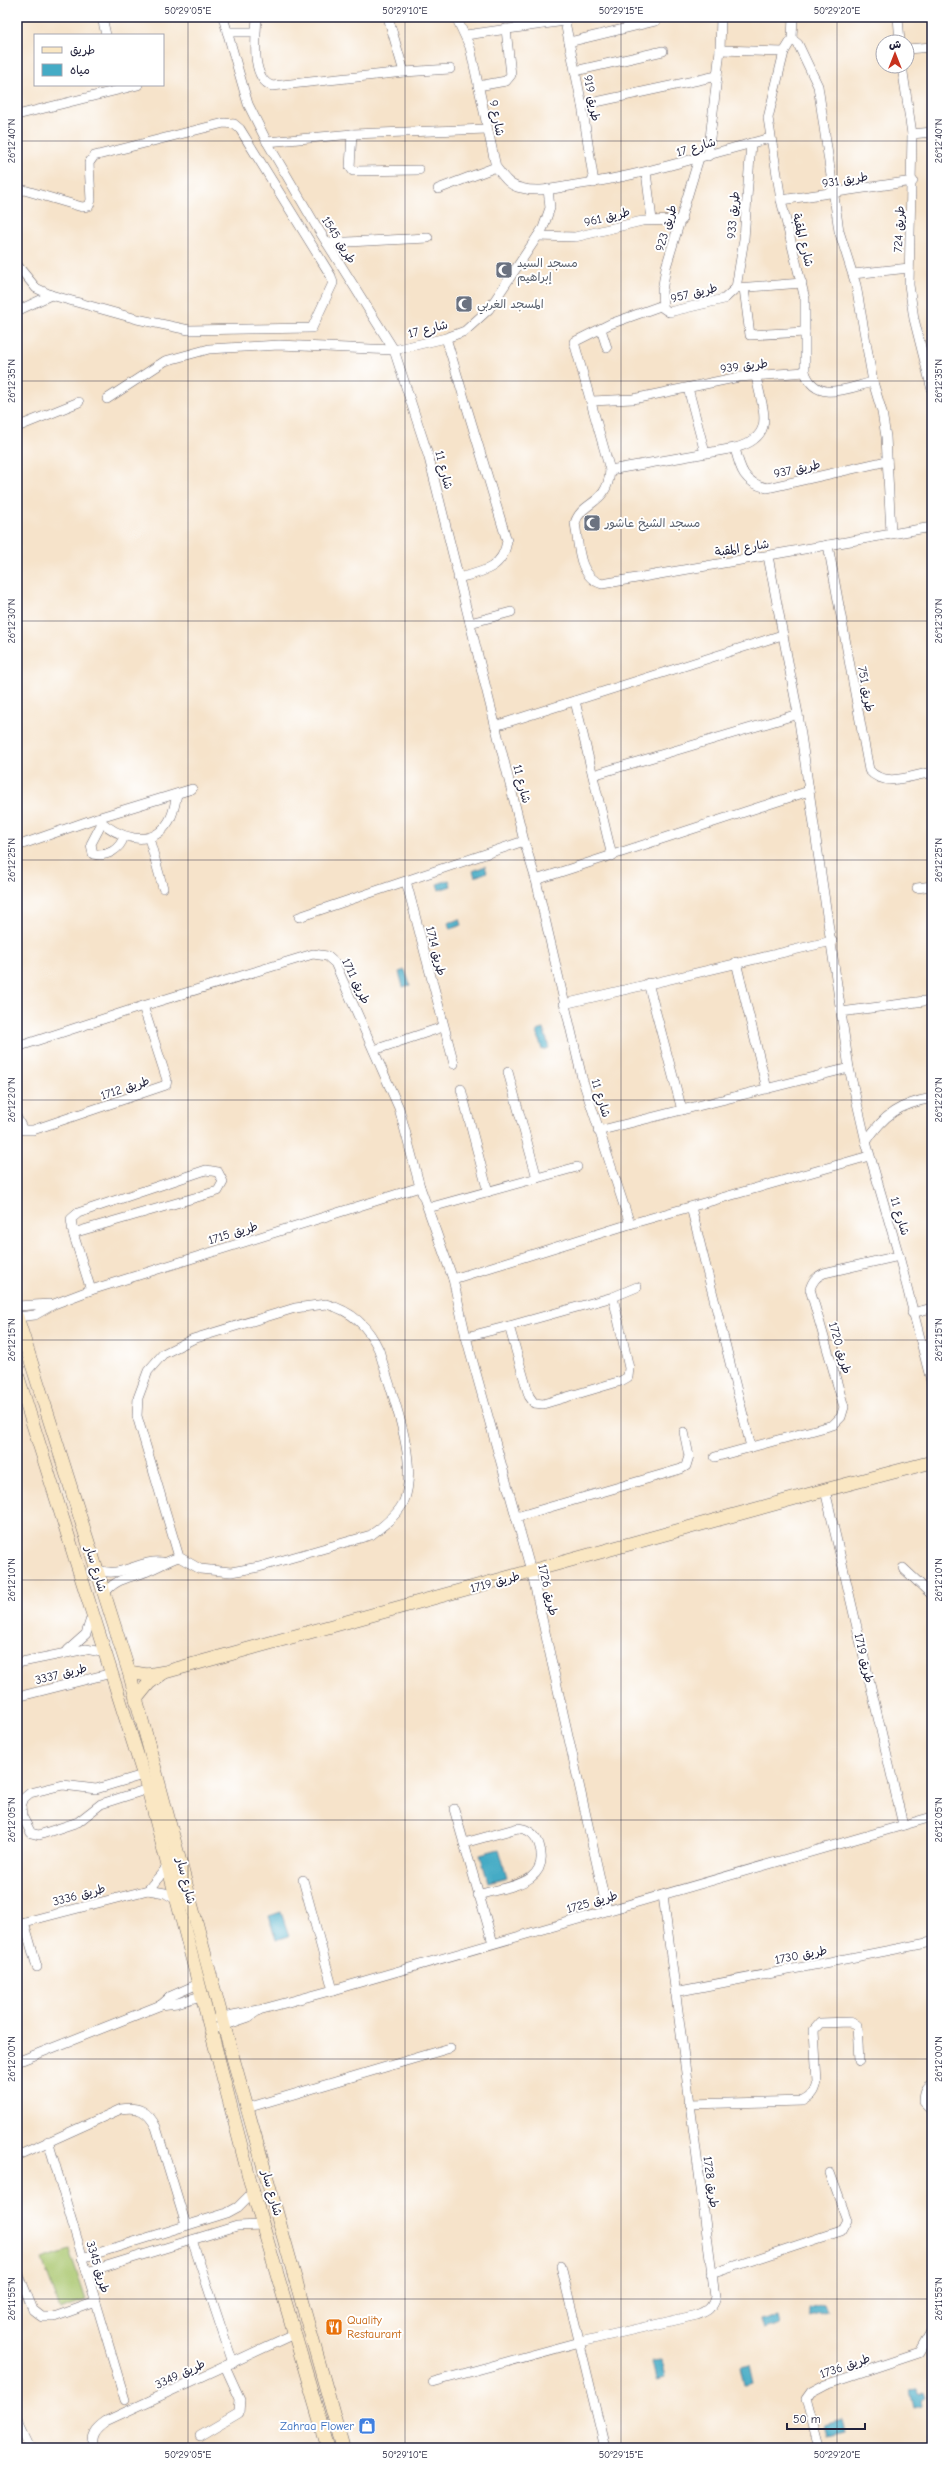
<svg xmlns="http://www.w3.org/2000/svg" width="949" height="2465" viewBox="0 0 949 2465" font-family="'Comic Neue','Playpen Sans Arabic',sans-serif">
<rect width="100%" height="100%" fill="#fff"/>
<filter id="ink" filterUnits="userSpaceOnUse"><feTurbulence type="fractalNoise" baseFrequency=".025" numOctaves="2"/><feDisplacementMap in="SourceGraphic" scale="8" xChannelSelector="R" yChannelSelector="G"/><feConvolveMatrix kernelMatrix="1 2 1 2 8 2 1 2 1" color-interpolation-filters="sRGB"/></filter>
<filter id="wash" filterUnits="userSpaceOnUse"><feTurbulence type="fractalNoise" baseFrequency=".012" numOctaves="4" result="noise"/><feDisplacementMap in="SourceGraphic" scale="16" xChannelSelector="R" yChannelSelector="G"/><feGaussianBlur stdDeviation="0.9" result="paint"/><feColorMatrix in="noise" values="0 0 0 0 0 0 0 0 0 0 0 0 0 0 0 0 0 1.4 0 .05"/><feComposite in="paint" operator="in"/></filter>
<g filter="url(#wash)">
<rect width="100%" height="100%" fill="#f6e3ca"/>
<polygon fill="#a9c66d" stroke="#667454" points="69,2250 86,2300 60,2309 42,2259"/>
<g fill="#45abc5" stroke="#346680">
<polygon points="485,866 487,872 475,877 473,871"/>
<polygon points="449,880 451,886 439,890 437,884"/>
<polygon points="460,919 462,925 450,929 448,923"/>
<polygon points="405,970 410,985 403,987 399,972"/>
<polygon points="544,1029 549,1048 542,1050 537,1031"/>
<polygon points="499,1849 507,1877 488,1882 480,1854"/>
<polygon points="281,1912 289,1936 276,1940 269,1916"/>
<polygon points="825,2304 828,2312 810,2317 808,2308"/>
<polygon points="778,2316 780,2324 763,2329 760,2321"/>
<polygon points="661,2361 665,2378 656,2380 652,2362"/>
<polygon points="750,2365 754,2383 745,2385 741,2367"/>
<polygon points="918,2389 919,2394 923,2393 925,2399 921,2400 922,2406 914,2408 910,2390"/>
<polygon points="843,2420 846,2432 828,2436 825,2425"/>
</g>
</g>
<g filter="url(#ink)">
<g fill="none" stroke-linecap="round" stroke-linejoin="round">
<g stroke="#6c666d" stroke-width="10">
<g id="street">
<polyline points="102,17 106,35"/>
<polyline points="223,17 248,104 267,142 315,224 394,350 429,458 524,841 536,880 582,1078 630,1224"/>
<path d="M 257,17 C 256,37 250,78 272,86 L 404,72 L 388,17"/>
<path d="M 456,17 L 470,47 L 496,167 C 503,176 509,186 521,188 C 538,193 558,188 575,185 C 642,176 705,155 770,138"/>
<polyline points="564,17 582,105 594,183"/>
<path d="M 793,17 L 792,39 L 784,52 L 768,118 L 781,200 L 805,299 L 805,372 C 816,404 848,388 873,382"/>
<polyline points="898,17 900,42"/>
<polyline points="227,32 255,32"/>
<polyline points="466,35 565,21"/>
<polyline points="792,39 798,44 818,86 839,231 856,285 873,382 882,412 886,437 891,533"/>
<polyline points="569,42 656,21"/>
<polyline points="907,49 932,47"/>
<polyline points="720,50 784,52"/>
<polyline points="902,66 912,134 909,285 914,319 932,390"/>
<polyline points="575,71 663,51"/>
<polyline points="404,72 450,69"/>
<polyline points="478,86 506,81 511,75 506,29"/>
<polyline points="582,105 717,76"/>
<polyline points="17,115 138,85"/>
<polyline points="352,134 350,167 353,171 419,170"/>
<polyline points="912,134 932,132"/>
<polyline points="267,142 352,134 487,129"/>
<polyline points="708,156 720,50 721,17"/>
<polyline points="699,158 666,267 662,291 663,308 669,312 724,299 736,288 802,283"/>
<polyline points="646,172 652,220"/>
<polyline points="438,189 496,167"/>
<polyline points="17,192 24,190 82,207 89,206 91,200 89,163 94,156 224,123 234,124 240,129 331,276 333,283 312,328 189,330 137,319 51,295 36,288 17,265"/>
<polyline points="781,200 913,181"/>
<polyline points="538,236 575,237 642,221 682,220"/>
<polyline points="327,243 428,238"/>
<polyline points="853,274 909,268"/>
<polyline points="736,288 744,239 751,143"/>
<polyline points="744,288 750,335 805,332"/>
<path d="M 663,305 L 610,324 L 574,342 L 610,470 C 608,506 582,500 575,523 C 579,545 578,577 602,584 L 932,527"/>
<polyline points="17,311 51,295"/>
<polyline points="601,329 607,348"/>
<path d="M 446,338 L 507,541 C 503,569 482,572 458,578"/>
<polyline points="688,388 705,453"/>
<polyline points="107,399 165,361 209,349 279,345 394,350 446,338 465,331 489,309 543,228 550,208 548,189"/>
<polyline points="592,401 633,399 739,377 805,372"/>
<polyline points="17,427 79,402"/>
<path d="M 735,448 C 740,469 744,483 767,488 L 887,461"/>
<path d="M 610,470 L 735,448 C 778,436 762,410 756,376"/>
<path d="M 828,545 L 869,770 C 884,788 911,776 932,772"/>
<polyline points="768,556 798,714 849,1068 866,1142 899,1256 932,1385"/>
<polyline points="470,623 511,612"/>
<polyline points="575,701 612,856"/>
<polyline points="495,726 782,635"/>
<polyline points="593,775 798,714"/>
<path d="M 97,818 C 117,837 151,851 169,821 C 174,813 175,803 177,794"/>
<path d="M 102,823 L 91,844 L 93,854 C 107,857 120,850 124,836"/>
<polyline points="149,838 163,888"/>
<polyline points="17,846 97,818 192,789"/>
<polyline points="536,880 809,791"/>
<polyline points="406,881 454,1064"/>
<polyline points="917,888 932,886"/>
<polyline points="299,917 524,841"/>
<polyline points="736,962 767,1089"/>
<polyline points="648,983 682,1110"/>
<polyline points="564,1004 832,941"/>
<polyline points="841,1012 932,1000"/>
<polyline points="17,1047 143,1006 313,954 327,956 335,963 399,1108 420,1187 453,1279 466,1337 533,1578 607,1910"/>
<polyline points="374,1050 443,1027"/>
<polyline points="508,1072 537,1178"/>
<polyline points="461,1089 488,1192"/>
<polyline points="17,1118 23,1130 33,1130 166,1085 167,1080 143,1006"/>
<polyline points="598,1131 849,1068"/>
<path d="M 866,1142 C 884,1114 900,1104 932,1098"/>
<polyline points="691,1207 751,1447"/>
<polyline points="428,1208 577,1167"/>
<polyline points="73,1233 218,1191 223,1182 218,1172 206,1170 78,1213 71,1219 73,1233 91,1290"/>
<polyline points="453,1279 630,1224 869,1156"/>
<polygon points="613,1297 629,1368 628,1377 621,1381 543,1404 534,1403 529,1396 509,1326"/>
<polyline points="613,1297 637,1287"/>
<path d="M 326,1304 C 352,1311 368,1326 379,1350 C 390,1391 420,1460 404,1501 C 399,1514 382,1527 371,1535 L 259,1567 L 231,1572 L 200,1569 L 179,1557 L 137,1416 L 138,1398 L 148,1371 L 163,1354 L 193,1339 L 295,1308 Z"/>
<polyline points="17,1306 50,1304"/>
<polyline points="912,1313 932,1308"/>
<polyline points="17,1317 35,1315 54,1304 91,1290 420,1187"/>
<polyline points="466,1337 509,1326"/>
<path d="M 715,1457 L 833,1425 L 841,1417 L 844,1407 L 810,1289 C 813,1280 816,1277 824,1273 L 899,1256"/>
<polyline points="825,1490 903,1825"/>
<polyline points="516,1517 681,1469 686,1466 689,1456 684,1432"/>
<polyline points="903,1568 932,1595"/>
<path d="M 97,1569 C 119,1580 140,1559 162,1562"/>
<path d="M 104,1595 C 114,1577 134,1578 150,1570 C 161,1566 168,1560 179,1557"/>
<polyline points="68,1650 86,1634 92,1615"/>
<polyline points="17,1663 86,1649 106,1653"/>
<polyline points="17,1697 112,1673"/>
<polyline points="143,1775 96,1789 63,1785 30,1793 24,1798 21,1806 22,1816 31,1833 39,1835 78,1822 101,1804 148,1789"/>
<polyline points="454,1809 493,1943"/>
<path d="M 464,1843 L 518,1828 C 529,1829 535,1834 539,1844 C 552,1885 507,1886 478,1895"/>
<polyline points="303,1880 333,1990"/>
<polyline points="148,1890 168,1866"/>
<polyline points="24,1922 37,1967"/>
<polyline points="17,1924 148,1890 165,1893 177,1900"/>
<polyline points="675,1992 932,1942"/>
<polyline points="161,2005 171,1996 198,1984"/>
<polyline points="217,2018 259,2010 333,1990 932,1817"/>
<polyline points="211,2030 249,2017 259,2010"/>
<polyline points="17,2062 161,2005 177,2003 201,1996"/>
<path d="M 932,2084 C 924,2087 923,2094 923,2102 L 932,2111"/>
<path d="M 689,2104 L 803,2101 C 812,2096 815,2092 817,2082 L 814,2030 L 820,2023 L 850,2022 L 857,2025 L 859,2061"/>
<polyline points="247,2108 450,2048"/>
<polyline points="48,2141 125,2400"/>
<path d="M 17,2156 L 121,2109 C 138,2106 148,2111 156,2127 L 186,2225"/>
<polyline points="192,2240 233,2363"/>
<polyline points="82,2258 227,2213 238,2207 253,2192"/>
<polyline points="561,2266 605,2448"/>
<polyline points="17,2270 33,2310 42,2317 54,2317 96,2302"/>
<polyline points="87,2272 237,2226 264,2225"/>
<polyline points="711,2274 841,2231 847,2220 830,2173"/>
<path d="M 433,2382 L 580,2342 L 697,2315 C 708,2311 712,2308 715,2297 L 663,1895"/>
<polyline points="17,2420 30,2448"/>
<polyline points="200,2436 239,2413 240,2399 225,2366"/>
<path d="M 93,2448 C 89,2435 96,2428 106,2421 L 294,2334"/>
<polyline points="819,2448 806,2399 811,2392 826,2384 919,2353 932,2330"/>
</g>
</g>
<g stroke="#6c666d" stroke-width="14">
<g id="secondary">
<polyline points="17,1317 129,1672 224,2026 343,2448"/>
<polyline points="17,1374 148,1789 253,2192 328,2448"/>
<polyline points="129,1672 147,1675 165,1672 825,1490 932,1462"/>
<polyline points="136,1699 149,1683 162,1674"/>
</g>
</g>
<use href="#street" stroke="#fff" stroke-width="9"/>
<use href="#secondary" stroke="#fae7c3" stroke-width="13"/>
</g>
</g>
<path fill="none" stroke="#22223b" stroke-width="1" stroke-opacity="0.45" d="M 188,17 L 188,2448M 405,17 L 405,2448M 621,17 L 621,2448M 837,17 L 837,2448M 17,141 L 932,141M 17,381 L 932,381M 17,621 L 932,621M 17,860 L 932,860M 17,1100 L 932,1100M 17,1340 L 932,1340M 17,1580 L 932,1580M 17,1820 L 932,1820M 17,2059 L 932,2059M 17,2299 L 932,2299"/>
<defs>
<g id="mosque-square" transform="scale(0.9)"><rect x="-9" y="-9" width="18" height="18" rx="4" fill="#6b7280" stroke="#fff"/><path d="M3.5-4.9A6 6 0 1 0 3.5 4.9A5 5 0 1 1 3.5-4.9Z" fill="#fff"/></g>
<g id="restaurant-square" transform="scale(0.9)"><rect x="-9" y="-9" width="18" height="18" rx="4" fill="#e8710a" stroke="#fff"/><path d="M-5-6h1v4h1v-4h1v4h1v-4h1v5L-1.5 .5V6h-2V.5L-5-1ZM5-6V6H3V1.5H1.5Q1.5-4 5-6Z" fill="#fff"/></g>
<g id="shop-square" transform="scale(0.9)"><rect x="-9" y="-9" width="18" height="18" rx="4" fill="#3f7fe0" stroke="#fff"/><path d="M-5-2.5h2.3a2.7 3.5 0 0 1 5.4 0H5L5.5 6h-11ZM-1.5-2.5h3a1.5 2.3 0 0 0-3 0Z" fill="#fff"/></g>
</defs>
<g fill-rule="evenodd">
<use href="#mosque-square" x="504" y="270"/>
<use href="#mosque-square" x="464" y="304"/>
<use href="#mosque-square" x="592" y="523"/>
<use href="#restaurant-square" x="334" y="2327"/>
<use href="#shop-square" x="367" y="2426"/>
</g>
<g text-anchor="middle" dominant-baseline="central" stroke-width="4" stroke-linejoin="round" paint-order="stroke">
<g font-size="12" fill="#22223b" stroke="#fff">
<text transform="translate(592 98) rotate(80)">طريق 919</text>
<text transform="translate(497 118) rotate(79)">شارع 9</text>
<text transform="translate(696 147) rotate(-16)">شارع 17</text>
<text transform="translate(845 180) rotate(-9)">طريق 931</text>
<text transform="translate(733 215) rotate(-85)">طريق 933</text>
<text transform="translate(607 217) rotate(-14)">طريق 961</text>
<text transform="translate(666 228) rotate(-73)">طريق 923</text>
<text transform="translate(899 229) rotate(-87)">طريق 724</text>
<text transform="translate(339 240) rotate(58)">طريق 1545</text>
<text transform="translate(803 240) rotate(76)">شارع المقبة</text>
<text transform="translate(694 293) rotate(-14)">طريق 957</text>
<text transform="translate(428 329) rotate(-14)">شارع 17</text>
<text transform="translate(744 366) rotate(-7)">طريق 939</text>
<text transform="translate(797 469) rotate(-12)">طريق 937</text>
<text transform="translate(444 470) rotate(76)">شارع 11</text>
<text transform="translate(742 548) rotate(-9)">شارع المقبة</text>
<text transform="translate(866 689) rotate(80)">طريق 751</text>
<text transform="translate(522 784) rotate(76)">شارع 11</text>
<text transform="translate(436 951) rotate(76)">طريق 1714</text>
<text transform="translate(356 981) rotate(64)">طريق 1711</text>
<text transform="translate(125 1088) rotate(-18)">طريق 1712</text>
<text transform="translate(601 1098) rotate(73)">شارع 11</text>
<text transform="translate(900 1216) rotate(73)">شارع 11</text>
<text transform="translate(233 1233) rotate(-17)">طريق 1715</text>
<text transform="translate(840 1348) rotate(74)">طريق 1720</text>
<text transform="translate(96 1569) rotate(73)">شارع سار</text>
<text transform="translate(495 1582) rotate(-15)">طريق 1719</text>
<text transform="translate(548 1590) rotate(77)">طريق 1726</text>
<text transform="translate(864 1658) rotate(77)">طريق 1719</text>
<text transform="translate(61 1674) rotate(-14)">طريق 3337</text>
<text transform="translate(186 1881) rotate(76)">شارع سار</text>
<text transform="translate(79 1895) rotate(-15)">طريق 3336</text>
<text transform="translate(592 1902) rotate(-16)">طريق 1725</text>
<text transform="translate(801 1955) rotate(-11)">طريق 1730</text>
<text transform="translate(711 2182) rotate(82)">طريق 1728</text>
<text transform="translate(272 2193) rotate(74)">شارع سار</text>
<text transform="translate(98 2267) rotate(73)">طريق 3345</text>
<text transform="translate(845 2366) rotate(-19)">طريق 1736</text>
<text transform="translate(180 2374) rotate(-25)">طريق 3349</text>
</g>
<g font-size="12" fill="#5b616d" stroke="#fff" text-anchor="start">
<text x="517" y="263">مسجد السيد<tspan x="517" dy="14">إبراهيم</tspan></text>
<text x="477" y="304">المسجد الغربي</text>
<text x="605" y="523">مسجد الشيخ عاشور</text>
</g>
<g font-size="12" fill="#c56008" stroke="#fff" text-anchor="start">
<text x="347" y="2320">Quality<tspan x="347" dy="14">Restaurant</tspan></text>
</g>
<g font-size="12" fill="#366cbe" stroke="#fff" text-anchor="end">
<text x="354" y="2426">Zahraa Flower</text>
</g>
</g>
<rect width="949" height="2465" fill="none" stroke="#fff" stroke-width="44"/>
<rect x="34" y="34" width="130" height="52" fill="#ffffff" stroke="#a7a7b1"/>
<rect x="42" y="47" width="20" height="6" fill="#fae7c3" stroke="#a7a7b1"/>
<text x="70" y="54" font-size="12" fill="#22223b">طريق</text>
<rect x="42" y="64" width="20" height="12" fill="#45abc5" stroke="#a7a7b1"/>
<text x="70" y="74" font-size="12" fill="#22223b">مياه</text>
<g transform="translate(895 54)"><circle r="19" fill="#ffffff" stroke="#a7a7b1"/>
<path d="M0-3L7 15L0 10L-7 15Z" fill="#c8321e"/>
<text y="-6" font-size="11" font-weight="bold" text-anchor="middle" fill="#22223b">ش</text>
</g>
<path d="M787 2423v6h78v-6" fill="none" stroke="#22223b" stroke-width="2"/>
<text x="793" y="2423" font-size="12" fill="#22223b" stroke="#ffffff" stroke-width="3" paint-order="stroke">50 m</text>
<rect x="22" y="22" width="905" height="2421" fill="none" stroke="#22223b" stroke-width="1.5"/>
<g font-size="10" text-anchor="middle" fill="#22223b">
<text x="188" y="14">50°29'05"E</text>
<text x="405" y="14">50°29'10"E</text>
<text x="621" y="14">50°29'15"E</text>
<text x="837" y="14">50°29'20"E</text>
<text transform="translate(11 141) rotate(-90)" y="4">26°12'40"N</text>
<text transform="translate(938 141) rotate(-90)" y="4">26°12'40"N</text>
<text transform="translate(11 381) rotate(-90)" y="4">26°12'35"N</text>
<text transform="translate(938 381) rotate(-90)" y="4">26°12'35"N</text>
<text transform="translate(11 621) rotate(-90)" y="4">26°12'30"N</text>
<text transform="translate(938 621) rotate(-90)" y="4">26°12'30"N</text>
<text transform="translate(11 860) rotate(-90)" y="4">26°12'25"N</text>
<text transform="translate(938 860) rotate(-90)" y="4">26°12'25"N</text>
<text transform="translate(11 1100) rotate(-90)" y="4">26°12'20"N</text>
<text transform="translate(938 1100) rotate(-90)" y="4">26°12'20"N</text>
<text transform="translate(11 1340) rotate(-90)" y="4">26°12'15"N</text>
<text transform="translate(938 1340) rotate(-90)" y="4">26°12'15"N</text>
<text transform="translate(11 1580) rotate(-90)" y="4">26°12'10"N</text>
<text transform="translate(938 1580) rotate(-90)" y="4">26°12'10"N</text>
<text transform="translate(11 1820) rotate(-90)" y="4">26°12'05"N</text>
<text transform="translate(938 1820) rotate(-90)" y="4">26°12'05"N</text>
<text transform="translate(11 2059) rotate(-90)" y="4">26°12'00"N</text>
<text transform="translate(938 2059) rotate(-90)" y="4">26°12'00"N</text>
<text transform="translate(11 2299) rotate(-90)" y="4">26°11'55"N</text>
<text transform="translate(938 2299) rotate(-90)" y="4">26°11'55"N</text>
<text x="188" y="2458">50°29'05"E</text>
<text x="405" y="2458">50°29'10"E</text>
<text x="621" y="2458">50°29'15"E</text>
<text x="837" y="2458">50°29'20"E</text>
</g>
</svg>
